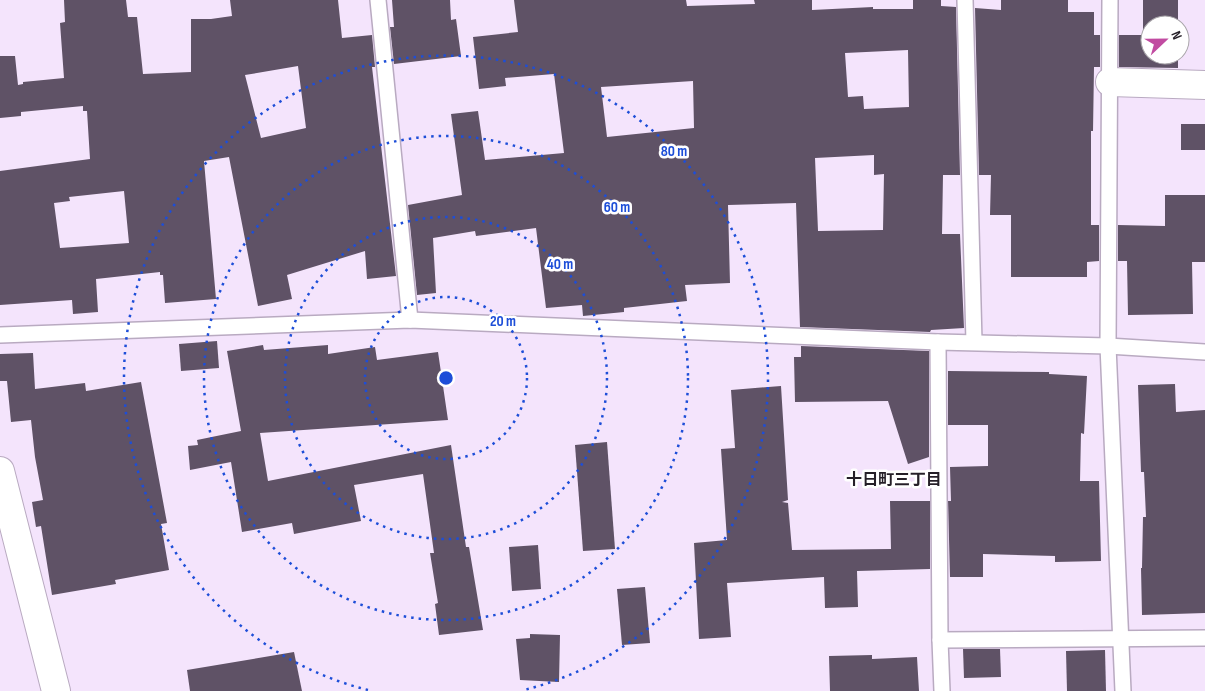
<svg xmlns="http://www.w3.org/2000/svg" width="1205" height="691" viewBox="0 0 1205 691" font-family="'Sofia Sans Condensed','Noto Sans JP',sans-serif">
<rect width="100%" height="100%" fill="#f4e4fc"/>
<g fill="#5f5266" fill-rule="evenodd">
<path d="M 64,0 L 126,0 L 128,17 L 137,17 L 143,74 L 191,72 L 191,19 L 211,19 L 232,16 L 230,0 L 338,0 L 342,38 L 372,35 L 375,67 L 372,67 L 396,276 L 367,279 L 365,251 L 287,275 L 292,299 L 258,306 L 229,157 L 204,161 L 216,299 L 165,303 L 163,275 L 160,275 L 160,272 L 96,279 L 98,312 L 73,314 L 72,300 L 0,305 L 0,171 L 90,159 L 87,111 L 83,111 L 83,106 L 21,112 L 21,116 L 0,118 L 0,56 L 15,56 L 18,85 L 23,84 L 23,82 L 64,78 L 60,23 L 65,22 ZM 298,66 L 306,128 L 261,138 L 245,75 ZM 124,191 L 129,243 L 60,248 L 54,203 L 70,201 L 69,197 Z"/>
<polygon points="392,0 450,0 451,20 456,19 461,56 394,64 390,27 394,27"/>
<path d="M 514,0 L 686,0 L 687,6 L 755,4 L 754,0 L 812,0 L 812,10 L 873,7 L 873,9 L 913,9 L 913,0 L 941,0 L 941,6 L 956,7 L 960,175 L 943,175 L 942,234 L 960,234 L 964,328 L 931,330 L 930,332 L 800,327 L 796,203 L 728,205 L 730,283 L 685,285 L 687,301 L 624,308 L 624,312 L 583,316 L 582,305 L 546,308 L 536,228 L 476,236 L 475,231 L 433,238 L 436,293 L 417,295 L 408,205 L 462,195 L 451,114 L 478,111 L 485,160 L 564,153 L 554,74 L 505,78 L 506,86 L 479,89 L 473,37 L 518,32 ZM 908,50 L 909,107 L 864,109 L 863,96 L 848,97 L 845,53 ZM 693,81 L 694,128 L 607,137 L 601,87 ZM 874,155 L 874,175 L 884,174 L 883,230 L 818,231 L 815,158 Z"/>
<polygon points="1001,0 1068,0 1068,12 1094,12 1094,35 1100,35 1100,67 1094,67 1093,131 1091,131 1091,225 1099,225 1099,261 1087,262 1087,277 1011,277 1011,215 990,215 991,175 979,175 975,8 1001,10"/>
<polygon points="1143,0 1178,0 1178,25 1150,25 1150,55 1178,55 1178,68 1119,67 1119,35 1143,35"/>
<rect x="1181" y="124" width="24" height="26"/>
<polygon points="1165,195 1205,195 1205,262 1192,262 1193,314 1128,315 1127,261 1118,261 1118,225 1165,226"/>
<polygon points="217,341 219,368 181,371 179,344"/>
<polygon points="263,345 264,350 328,345 328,354 375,347 377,360 438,352 448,420 260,433 268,481 451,445 466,547 469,547 483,630 439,635 435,604 438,603 430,553 434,553 423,474 354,485 361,521 294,534 292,523 242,532 231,462 190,470 188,446 198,445 197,440 241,431 227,351"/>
<polygon points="801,346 929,351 929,457 908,464 888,401 795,402 794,357 801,357"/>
<polygon points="33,353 35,389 85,383 86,391 141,382 167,523 161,524 169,570 115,580 116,584 52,595 41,526 36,527 32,502 43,500 35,457 31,420 11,422 7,381 0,381 0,354"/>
<polygon points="948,371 1049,372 1049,374 1087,376 1084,434 1081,433 1080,481 1099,481 1101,561 1055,562 1055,556 983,554 983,577 950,577 948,501 951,501 950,467 988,466 988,425 948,425"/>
<polygon points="1175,384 1176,412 1205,410 1205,613 1142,615 1141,568 1142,568 1143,517 1146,517 1144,472 1141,472 1138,385"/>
<polygon points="781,386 788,500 782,502 788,503 792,550 891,549 890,501 930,501 930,569 857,571 858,607 825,608 824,577 727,583 731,637 699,639 694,543 727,540 721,449 735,448 731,390"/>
<polygon points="607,442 615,549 583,551 575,445"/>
<polygon points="538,545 541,589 512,591 509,547"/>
<polygon points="645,587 650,643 622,645 617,589"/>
<polygon points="530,634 560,635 559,682 520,680 516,639 530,638"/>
<polygon points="963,649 1000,649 1001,677 964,678"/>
<polygon points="1105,650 1106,691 1067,691 1066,651"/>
<polygon points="294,652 302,691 190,691 187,670"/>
<polygon points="872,655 872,659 917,657 919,691 830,691 829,656"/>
</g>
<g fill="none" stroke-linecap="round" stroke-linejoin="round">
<g stroke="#b9aac1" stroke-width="18">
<g id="lane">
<polyline points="378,0 410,320"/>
<polyline points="965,0 974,342"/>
<polyline points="1110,0 1108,346 1123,691"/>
<polyline points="0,335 410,320 938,342 1108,346 1205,352"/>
<polyline points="938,342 940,640 942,691"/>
<polyline points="940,640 1205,638"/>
</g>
</g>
<g stroke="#b9aac1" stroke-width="30">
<g id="street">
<polyline points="1110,82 1205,85"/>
<polyline points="0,471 56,691"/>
</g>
</g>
<use href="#lane" stroke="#fff" stroke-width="15"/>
<use href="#street" stroke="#fff" stroke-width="28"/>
</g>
<g fill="none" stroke="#1d4ed8" stroke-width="2.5" stroke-dasharray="2.5 5">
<circle cx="446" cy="378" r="81"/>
<circle cx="446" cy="378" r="161"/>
<circle cx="446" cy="378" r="242"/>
<path d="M368 690A322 322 0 1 1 524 690"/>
</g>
<g text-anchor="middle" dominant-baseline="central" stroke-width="5" stroke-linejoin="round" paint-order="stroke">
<g font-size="16" font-weight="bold" fill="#251f28" stroke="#fff">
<text x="894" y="480">十日町三丁目</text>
</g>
</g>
<circle cx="446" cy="378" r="8" fill="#1d4ed8" stroke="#fff" stroke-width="2.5"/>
<g font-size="15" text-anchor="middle" font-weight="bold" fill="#1d4ed8" stroke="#fff" stroke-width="5" stroke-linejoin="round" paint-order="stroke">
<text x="674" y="156">80 m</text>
<text x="617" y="212">60 m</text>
<text x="560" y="269">40 m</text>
<text x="503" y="326">20 m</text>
</g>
<g transform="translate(1165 40) rotate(68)"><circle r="24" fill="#ffffff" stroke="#a8a5a9"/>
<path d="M0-4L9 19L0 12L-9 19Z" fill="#c14ba1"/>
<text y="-8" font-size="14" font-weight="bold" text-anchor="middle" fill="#251f28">N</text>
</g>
</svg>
